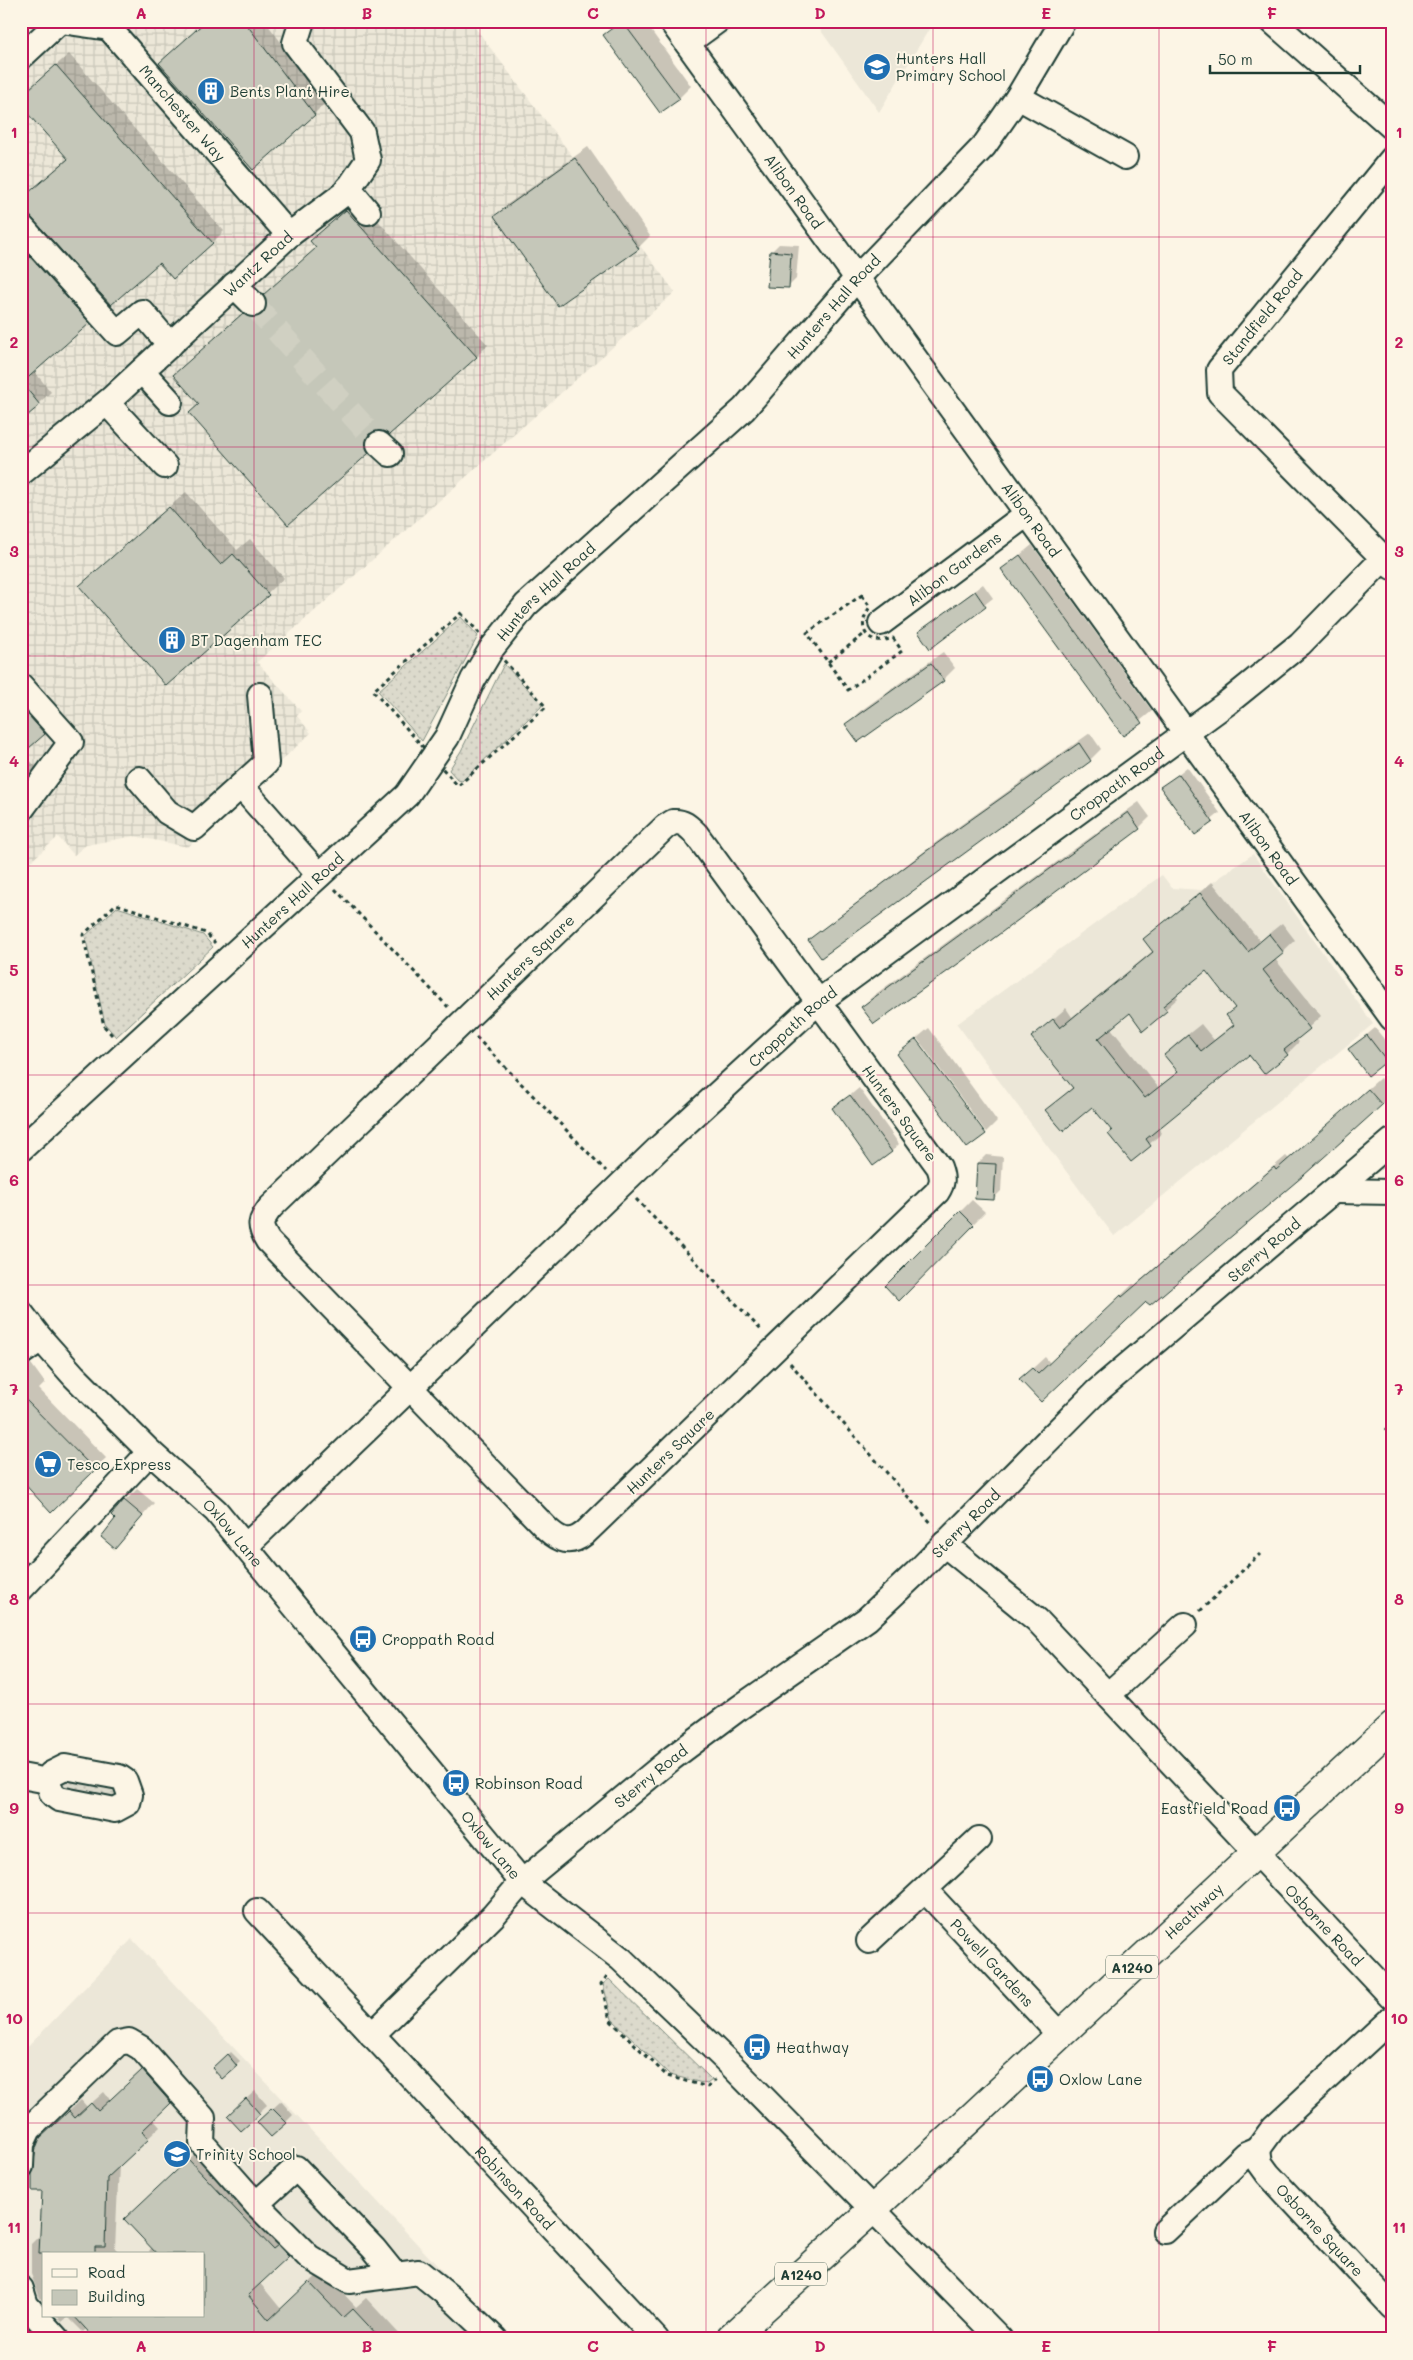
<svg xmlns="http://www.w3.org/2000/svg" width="1413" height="2360" viewBox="0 0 1413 2360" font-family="Mali,sans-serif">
<defs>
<pattern id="industrial-grid" width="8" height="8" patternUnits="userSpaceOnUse" patternTransform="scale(1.25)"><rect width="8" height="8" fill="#ece7d8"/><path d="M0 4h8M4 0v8" fill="none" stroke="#cac7ba"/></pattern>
<pattern id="grass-dots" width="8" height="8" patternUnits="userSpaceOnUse" patternTransform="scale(1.25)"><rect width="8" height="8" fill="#dcdacc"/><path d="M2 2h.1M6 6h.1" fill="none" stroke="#bcbcb0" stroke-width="1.8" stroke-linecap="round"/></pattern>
</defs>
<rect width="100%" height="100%" fill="#fcf5e5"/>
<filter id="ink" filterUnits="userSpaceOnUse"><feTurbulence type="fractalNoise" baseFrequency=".02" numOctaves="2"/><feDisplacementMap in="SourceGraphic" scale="10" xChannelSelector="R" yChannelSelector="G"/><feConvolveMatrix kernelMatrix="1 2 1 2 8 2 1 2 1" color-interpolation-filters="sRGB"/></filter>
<g filter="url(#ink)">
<g fill="#ece7d8" fill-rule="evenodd">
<polygon points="696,21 743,21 713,43"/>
<polygon points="814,21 934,21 879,112"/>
<polygon points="1253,854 1373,1024 1114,1236 957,1024 1162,875 1172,888 1202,890"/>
<path d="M 132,1939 L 506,2339 L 21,2339 L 21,2054 ZM 44,2254 L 204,2254 L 204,2316 L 44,2316 Z"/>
</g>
<polygon fill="url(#industrial-grid)" points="21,21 470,21 675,292 257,662 301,711 297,716 311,733 188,847 134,836 86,845 74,855 58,837 21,870"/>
<g fill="url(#grass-dots)" stroke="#7e8c80">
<polygon points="461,617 478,636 422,741 378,691"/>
<polygon points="504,664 542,704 541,707 462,781 458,780 449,770 461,751"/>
<polygon points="117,907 203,935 213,947 116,1037 105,1024 85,936"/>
<polygon points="62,1776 116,1785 121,1799 63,1792 58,1779"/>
<polygon points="609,1979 712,2080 707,2084 670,2075 612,2019 603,1984"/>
</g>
<g fill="#0003" fill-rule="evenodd">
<polygon points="206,21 265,21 326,102 314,114"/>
<polygon points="619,21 644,21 691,86 679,98 605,35"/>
<polygon points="69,54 224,231 212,243 159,261 32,216 21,200 68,158 30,88"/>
<polygon points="588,147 650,236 638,248 496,216 508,204"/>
<polygon points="359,199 488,345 476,357 378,430 380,440 368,452 200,404 187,363 256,302 263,306 267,305 322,245 324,229"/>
<polygon points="21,221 101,310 34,371 51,392 21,419"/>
<polygon points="779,244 799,245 796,279 788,287 771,252"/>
<polygon points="186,492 237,550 250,539 284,578 166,684 81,587"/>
<polygon points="1032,545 1152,711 1124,734 1003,569"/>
<polygon points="983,584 993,598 930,647 919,633"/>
<polygon points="943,652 955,668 943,680 847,724 859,712"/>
<polygon points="21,680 56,721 22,752 37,768 21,787"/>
<polygon points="1090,733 1101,749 1090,760 810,941 821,930 938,841"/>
<polygon points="1187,767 1220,813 1195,833 1162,787"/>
<polygon points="1139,802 1150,817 1139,828 874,1023 862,1007 873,996"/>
<path d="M 1212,882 L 1260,941 L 1282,923 L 1295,940 L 1275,959 L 1321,1016 L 1296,1039 L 1299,1042 L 1287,1054 L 1249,1053 L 1158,1128 L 1162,1133 L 1131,1160 L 1113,1131 L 1093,1106 L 1047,1110 L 1073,1087 L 1033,1037 L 1066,1008 L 1072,1017 L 1154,950 L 1145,939 ZM 1206,970 L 1236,1007 L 1227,1015 L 1234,1024 L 1214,1040 L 1201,1024 L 1177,1043 L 1166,1055 L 1179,1071 L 1158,1087 L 1110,1027 L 1130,1011 L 1144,1029 L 1178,998 L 1175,994 Z"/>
<polygon points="929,1028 997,1121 986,1132 917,1038"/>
<polygon points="1375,1028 1392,1049 1392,1055 1386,1060 1350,1049"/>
<polygon points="1380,1078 1392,1090 1392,1094 1382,1104 1302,1175 1146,1300 1041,1400 1021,1379 1045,1357 1050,1363 1133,1284 1135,1285 1286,1156 1289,1159"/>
<polygon points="859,1088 899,1144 891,1152 834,1109"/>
<polygon points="986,1155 1003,1157 1001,1191 993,1199 978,1163"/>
<polygon points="972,1200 985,1212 899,1299 886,1286"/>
<polygon points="21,1350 45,1383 39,1389 106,1458 51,1511 21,1458"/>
<polygon points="137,1489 154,1503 115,1547 125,1501"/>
<polygon points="231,2052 240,2061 222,2078 214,2068"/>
<polygon points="155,2059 183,2090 153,2119 160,2127 119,2166 115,2248 121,2254 44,2254 44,2302 40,2298 31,2274 31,2244 41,2234 54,2126 81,2100 87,2107 104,2092 111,2101"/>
<polygon points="255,2091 267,2105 241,2129 236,2108"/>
<polygon points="281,2101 293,2115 286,2122 267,2114"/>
<polygon points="201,2148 300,2244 259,2282 281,2309 322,2271 356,2307 366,2298 404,2339 203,2339 87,2328 83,2332 68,2317 62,2322 57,2316 204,2316 204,2254 151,2254 149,2251 152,2247 138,2207"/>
</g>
<g fill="#c5c7b9" stroke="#1f3d34" fill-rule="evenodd">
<polygon points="206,21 244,21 315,115 253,170 159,63"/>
<polygon points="622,21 680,99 660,113 603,35"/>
<polygon points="56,65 213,243 173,279 159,263 111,305 31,217 21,213 21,199 68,159 21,106 21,96"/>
<polygon points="575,158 639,249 558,306 494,216"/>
<polygon points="346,210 477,357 389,435 381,431 369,434 366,442 369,453 288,525 189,413 199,404 173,375 243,313 250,317 262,314 266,307 263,295 316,248 310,241"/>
<polygon points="21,247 90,323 22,383 40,405 21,421"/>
<polygon points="770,251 791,253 789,288 767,287"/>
<polygon points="169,507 221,565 233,554 269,595 166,686 79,586"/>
<polygon points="1020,555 1142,723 1123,736 1001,569"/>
<polygon points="975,591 986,607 930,649 918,632"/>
<polygon points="931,663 944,681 858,742 845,724"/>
<polygon points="21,707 45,734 21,755"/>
<polygon points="1079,743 1091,761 821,958 808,940 925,852"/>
<polygon points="1179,774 1213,822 1195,835 1160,787"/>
<polygon points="1128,812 1140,829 990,941 874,1024 861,1007"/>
<path d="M 1200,893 L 1248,952 L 1269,934 L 1284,953 L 1263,970 L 1310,1029 L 1284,1050 L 1288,1055 L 1264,1074 L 1249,1055 L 1146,1139 L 1151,1146 L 1131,1162 L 1108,1134 L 1112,1131 L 1092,1107 L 1063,1131 L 1045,1110 L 1073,1088 L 1031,1037 L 1053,1019 L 1060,1028 L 1153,952 L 1143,939 ZM 1206,971 L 1235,1008 L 1226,1015 L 1234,1025 L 1201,1051 L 1188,1035 L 1164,1055 L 1178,1072 L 1145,1098 L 1098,1039 L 1130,1013 L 1143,1031 L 1167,1011 L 1163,1006 Z"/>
<polygon points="1367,1035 1387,1061 1368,1076 1348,1049"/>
<polygon points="916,1039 986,1134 967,1148 897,1054"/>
<polygon points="1368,1089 1382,1105 1303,1176 1150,1305 1146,1302 1041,1402 1019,1379 1032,1368 1038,1374 1121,1295 1122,1297 1274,1167 1276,1170"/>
<polygon points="850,1095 892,1152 873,1166 832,1108"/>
<polygon points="977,1163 996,1164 994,1200 975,1199"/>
<polygon points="960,1211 974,1225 899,1301 885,1286"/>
<polygon points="21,1395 95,1470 51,1513 21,1480"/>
<polygon points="124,1500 143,1516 115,1549 101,1537 115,1519 111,1515"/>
<polygon points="227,2054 237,2066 222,2079 212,2068"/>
<polygon points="142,2070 171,2103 142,2131 149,2139 107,2178 105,2247 95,2247 95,2254 39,2254 42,2191 32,2191 32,2174 36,2148 40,2138 69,2111 75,2118 91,2103 98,2111"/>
<polygon points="246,2098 260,2114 241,2131 227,2116"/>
<polygon points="272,2108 287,2123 271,2137 257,2122"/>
<polygon points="188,2159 273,2249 278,2245 289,2257 248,2295 269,2320 309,2282 343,2318 353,2309 381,2339 95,2339 74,2316 204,2316 204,2254 157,2254 124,2219"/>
</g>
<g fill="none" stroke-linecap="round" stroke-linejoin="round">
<polyline stroke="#d0d0c2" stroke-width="24" stroke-dasharray="24 12" stroke-linecap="butt" points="253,304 379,444"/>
<g stroke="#1f3d34" stroke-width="28">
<g id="minor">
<path id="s1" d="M 61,21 L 109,28 L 289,235"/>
<path id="s2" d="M 671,21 L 1392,1018"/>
<polyline points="1272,21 1392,127"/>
<polyline points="687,43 717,21"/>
<polyline points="21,57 60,21"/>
<polyline points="1018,97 1125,157"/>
<polyline points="1392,159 1219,370 1220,393 1392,567"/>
<polyline points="348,188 368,212"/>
<polyline points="21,226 117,333 142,312 170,345"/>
<polyline points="234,285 253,304"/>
<polyline points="142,371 170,402"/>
<polyline points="107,403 165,466"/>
<polyline points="379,444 390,454"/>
<path id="s3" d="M 21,473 L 111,399 L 289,235 L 346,192 L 368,160 L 362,132 L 295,43 L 302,21"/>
<path id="s4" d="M 881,623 L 1027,514"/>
<polyline points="21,686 71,742 21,810"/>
<polyline points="139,779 167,812 194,828 266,763 260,695"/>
<polyline points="241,786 319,875"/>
<path d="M 673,822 C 684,821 689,827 696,834 L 939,1167 C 943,1178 943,1183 937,1192 L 585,1533 C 570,1545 560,1541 547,1529 L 268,1241 C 258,1225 260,1222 270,1208 L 665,827 Z"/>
<path id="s5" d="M 21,1149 L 407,795 L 447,737 L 473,680 L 492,648 L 526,605 L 744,409 L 857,278 L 984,146 L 1018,97 L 1063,21"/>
<polyline points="1335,1191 1392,1192"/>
<path id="s6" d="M 21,1313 L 41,1339 L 74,1376 L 150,1452 L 216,1511 L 522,1882 L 621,1959 L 730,2064 L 1000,2339"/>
<polyline points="21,1353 41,1339"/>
<path id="s7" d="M 944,1544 L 1037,1620 L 1392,1997"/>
<path id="s8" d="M 246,1546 L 662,1145 L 818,1002 L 1227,703 L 1300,644 L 1383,559"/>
<polyline points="21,1589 150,1452"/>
<polyline points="1109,1694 1185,1625"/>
<polygon points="65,1767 119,1777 125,1781 130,1795 128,1803 115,1810 59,1799 52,1794 48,1781 51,1774"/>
<polyline points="21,1776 48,1781"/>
<path id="s9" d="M 925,1890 L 1059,2034"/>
<path id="s10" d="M 257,1911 L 656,2339"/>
<polyline points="869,1941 979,1839"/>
<path id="s11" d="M 1392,2018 L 1274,2127 L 1258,2149 L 1260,2163 L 1268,2174 L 1392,2307"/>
<path id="s12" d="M 372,2035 L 493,1916 L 522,1882 L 672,1758 L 739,1708 L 867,1619 L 916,1573 L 1096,1392 L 1392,1141"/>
<polyline points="21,2166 22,2144 29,2129 118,2043 129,2041 141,2048 203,2118 202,2143 256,2204 309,2257 349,2281 419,2272 456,2302 495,2339"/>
<polyline points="256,2204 296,2168 374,2249 395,2275"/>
<polyline points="1165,2231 1246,2154 1258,2149"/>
<polyline points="21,2289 26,2305 57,2339"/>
</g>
</g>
<g stroke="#1f3d34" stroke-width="31">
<g id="major">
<path id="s13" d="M 730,2339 L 873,2209 L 1392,1726"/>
</g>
</g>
<g stroke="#1f3d34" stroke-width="3" stroke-dasharray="4 4" stroke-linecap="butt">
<path d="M 862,595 L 870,607 C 855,628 867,647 893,638 L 902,651 L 848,690 L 807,633 Z"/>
<polygon points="461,613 546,707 458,786 373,691"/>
<polyline points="828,662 863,635"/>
<polyline points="335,889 448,1007"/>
<polyline points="112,1035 104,1026 83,935 116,904 206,933 215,943"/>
<polyline points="476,1037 606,1171"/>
<polyline points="636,1199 763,1332"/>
<polyline points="790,1363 933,1525"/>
<polyline points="1385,1428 1392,1436"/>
<polyline points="1200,1611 1260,1554"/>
<polyline points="607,1976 601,1984 610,2020 667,2076 708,2087 716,2079"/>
</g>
<use href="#minor" stroke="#fcf5e5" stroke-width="24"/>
<use href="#major" stroke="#fcf5e5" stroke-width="28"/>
</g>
</g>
<path fill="none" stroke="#c2185b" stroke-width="1" stroke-opacity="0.55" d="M 254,21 L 254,2339M 480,21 L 480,2339M 706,21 L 706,2339M 933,21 L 933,2339M 1159,21 L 1159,2339M 21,237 L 1392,237M 21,447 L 1392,447M 21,656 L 1392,656M 21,866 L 1392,866M 21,1075 L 1392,1075M 21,1285 L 1392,1285M 21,1494 L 1392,1494M 21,1704 L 1392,1704M 21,1913 L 1392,1913M 21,2123 L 1392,2123"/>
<defs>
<g id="school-disc" transform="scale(1.4375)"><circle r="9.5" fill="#1f6fb2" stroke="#fcf5e5"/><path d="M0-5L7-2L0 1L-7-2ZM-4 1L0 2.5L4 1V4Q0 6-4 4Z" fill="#fff"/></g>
<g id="building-disc" transform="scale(1.4375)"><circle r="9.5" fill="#1f6fb2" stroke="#fcf5e5"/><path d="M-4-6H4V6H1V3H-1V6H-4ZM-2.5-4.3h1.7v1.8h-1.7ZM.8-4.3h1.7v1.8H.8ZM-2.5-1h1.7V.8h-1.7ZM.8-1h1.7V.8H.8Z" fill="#fff"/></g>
<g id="supermarket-disc" transform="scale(1.4375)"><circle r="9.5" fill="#1f6fb2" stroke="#fcf5e5"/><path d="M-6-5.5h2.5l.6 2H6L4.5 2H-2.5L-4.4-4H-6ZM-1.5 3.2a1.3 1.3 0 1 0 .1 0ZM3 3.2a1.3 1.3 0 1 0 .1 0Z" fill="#fff"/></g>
<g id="bus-disc" transform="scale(1.4375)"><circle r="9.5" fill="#1f6fb2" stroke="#fcf5e5"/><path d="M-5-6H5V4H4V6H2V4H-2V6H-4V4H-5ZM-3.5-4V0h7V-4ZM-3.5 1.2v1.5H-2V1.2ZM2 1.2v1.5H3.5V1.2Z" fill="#fff"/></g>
</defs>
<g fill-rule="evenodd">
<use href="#school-disc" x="877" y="67"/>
<use href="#building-disc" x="211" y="91"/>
<use href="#building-disc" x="172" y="640"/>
<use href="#supermarket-disc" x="48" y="1464"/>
<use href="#bus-disc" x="363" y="1639"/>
<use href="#bus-disc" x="456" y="1783"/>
<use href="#bus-disc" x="1287" y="1808"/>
<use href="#bus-disc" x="757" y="2047"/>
<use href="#bus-disc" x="1040" y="2079"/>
<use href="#school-disc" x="177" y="2154"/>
</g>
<g text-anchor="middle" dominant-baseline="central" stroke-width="4" stroke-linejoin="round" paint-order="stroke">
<g fill="#fcf5e5" stroke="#617469" stroke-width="1">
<rect x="1106" y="1955.5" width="52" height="23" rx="4"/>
<rect x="775" y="2262.5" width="52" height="23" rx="4"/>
</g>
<g font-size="14" font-weight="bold" fill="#1f3d34">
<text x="1132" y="1967">A1240</text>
<text x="801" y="2274">A1240</text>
</g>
<g font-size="15" fill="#1f3d34" stroke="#fcf5e5" text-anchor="start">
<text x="896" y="58">Hunters Hall<tspan x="896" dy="17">Primary School</tspan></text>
<text x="230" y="91">Bents Plant Hire</text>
<text x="191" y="640">BT Dagenham TEC</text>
<text x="67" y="1464">Tesco Express</text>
<text x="382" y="1639">Croppath Road</text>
<text x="475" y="1783">Robinson Road</text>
<text x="1268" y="1808" text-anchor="end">Eastfield Road</text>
<text x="776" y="2047">Heathway</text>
<text x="1059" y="2079">Oxlow Lane</text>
<text x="196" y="2154">Trinity School</text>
</g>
<g font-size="15" fill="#1f3d34" stroke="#fcf5e5">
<text stroke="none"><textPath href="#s1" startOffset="161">Manchester Way</textPath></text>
<text stroke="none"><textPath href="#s2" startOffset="210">Alibon Road</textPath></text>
<text stroke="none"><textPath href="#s3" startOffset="316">Wantz Road</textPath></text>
<text stroke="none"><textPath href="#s5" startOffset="1178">Hunters Hall Road</textPath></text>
<text transform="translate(1262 317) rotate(-51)">Standfield Road</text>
<text stroke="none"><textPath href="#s2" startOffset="615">Alibon Road</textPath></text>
<text stroke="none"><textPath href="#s4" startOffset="91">Alibon Gardens</textPath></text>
<text stroke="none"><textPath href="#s5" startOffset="772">Hunters Hall Road</textPath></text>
<text stroke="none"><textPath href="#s8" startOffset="1159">Croppath Road</textPath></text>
<text stroke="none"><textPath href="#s2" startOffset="1020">Alibon Road</textPath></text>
<text stroke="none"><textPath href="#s5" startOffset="368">Hunters Hall Road</textPath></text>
<text transform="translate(530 957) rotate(-44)">Hunters Square</text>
<text stroke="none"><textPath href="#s8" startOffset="754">Croppath Road</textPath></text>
<text transform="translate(900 1113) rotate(54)">Hunters Square</text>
<text stroke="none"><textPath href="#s12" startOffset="1191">Sterry Road</textPath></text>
<text transform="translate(670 1451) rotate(-44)">Hunters Square</text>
<text stroke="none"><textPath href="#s12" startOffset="786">Sterry Road</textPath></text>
<text stroke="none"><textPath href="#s6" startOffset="306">Oxlow Lane</textPath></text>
<text stroke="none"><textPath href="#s12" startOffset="381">Sterry Road</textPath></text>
<text stroke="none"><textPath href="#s6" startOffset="711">Oxlow Lane</textPath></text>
<text stroke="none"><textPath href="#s13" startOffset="631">Heathway</textPath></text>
<text stroke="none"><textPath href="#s7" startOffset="539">Osborne Road</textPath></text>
<text stroke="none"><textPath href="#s9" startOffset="99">Powell Gardens</textPath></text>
<text stroke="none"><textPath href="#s10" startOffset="378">Robinson Road</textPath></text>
<text stroke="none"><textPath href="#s11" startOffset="292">Osborne Square</textPath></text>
</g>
</g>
<rect width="1413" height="2360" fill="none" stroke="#fcf5e5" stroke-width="55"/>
<rect x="42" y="2252" width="162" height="65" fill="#fcf5e5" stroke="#a4ab9e"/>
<rect x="52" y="2269" width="25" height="8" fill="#fcf5e5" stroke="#a4ab9e"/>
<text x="88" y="2278" font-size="15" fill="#1f3d34">Road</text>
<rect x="52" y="2290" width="25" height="15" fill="#c5c7b9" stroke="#a4ab9e"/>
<text x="88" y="2302" font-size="15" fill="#1f3d34">Building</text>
<path d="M1210 65v8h150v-8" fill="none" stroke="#1f3d34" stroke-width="2.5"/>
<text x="1218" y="65" font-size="15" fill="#1f3d34" stroke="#fcf5e5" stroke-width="4" paint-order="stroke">50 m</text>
<rect x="28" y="28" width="1358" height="2304" fill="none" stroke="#c2185b" stroke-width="2"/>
<g font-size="16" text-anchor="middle" font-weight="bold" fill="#c2185b">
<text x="141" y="19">A</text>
<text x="367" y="19">B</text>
<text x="593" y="19">C</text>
<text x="820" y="19">D</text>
<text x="1046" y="19">E</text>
<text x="1272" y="19">F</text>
<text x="14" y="138">1</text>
<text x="1399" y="138">1</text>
<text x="14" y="348">2</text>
<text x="1399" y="348">2</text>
<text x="14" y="557">3</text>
<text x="1399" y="557">3</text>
<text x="14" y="767">4</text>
<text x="1399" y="767">4</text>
<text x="14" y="976">5</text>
<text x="1399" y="976">5</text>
<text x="14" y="1186">6</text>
<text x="1399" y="1186">6</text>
<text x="14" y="1395">7</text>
<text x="1399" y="1395">7</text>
<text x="14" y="1605">8</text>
<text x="1399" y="1605">8</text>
<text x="14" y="1814">9</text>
<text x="1399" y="1814">9</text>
<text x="14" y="2024">10</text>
<text x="1399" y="2024">10</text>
<text x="14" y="2233">11</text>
<text x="1399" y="2233">11</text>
<text x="141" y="2352">A</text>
<text x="367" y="2352">B</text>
<text x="593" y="2352">C</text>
<text x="820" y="2352">D</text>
<text x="1046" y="2352">E</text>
<text x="1272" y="2352">F</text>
</g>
</svg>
